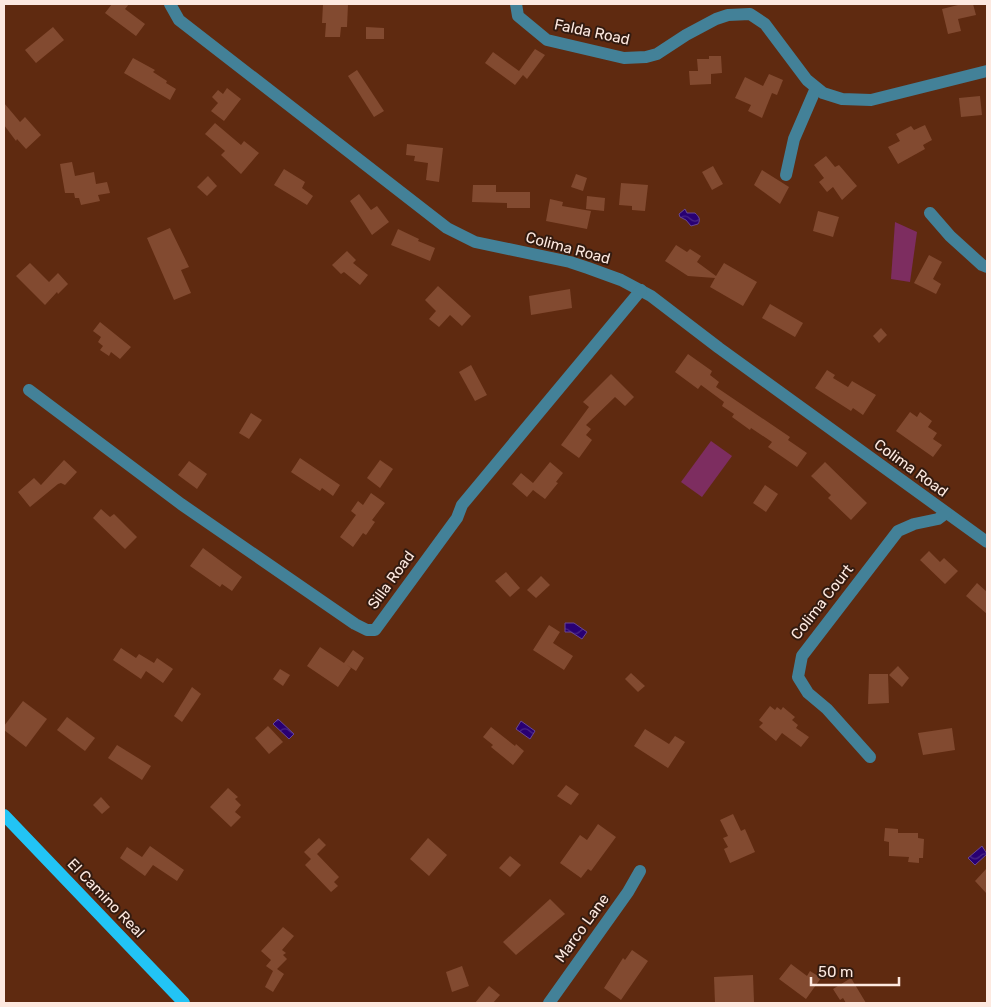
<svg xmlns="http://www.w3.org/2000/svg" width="991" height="1007" viewBox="0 0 991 1007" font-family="Rubik,sans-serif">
<defs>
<pattern id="water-waves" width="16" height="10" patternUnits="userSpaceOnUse" patternTransform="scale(1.25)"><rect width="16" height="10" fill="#280073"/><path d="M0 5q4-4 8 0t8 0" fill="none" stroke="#482587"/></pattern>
</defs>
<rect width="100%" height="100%" fill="#5f2a10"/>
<g fill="#7d2d60">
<polygon points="895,222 917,232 910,282 891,279"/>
<polygon points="711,441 732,456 702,497 681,482"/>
</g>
<g fill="url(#water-waves)" stroke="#684694">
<path d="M 685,209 L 687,213 L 695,213 C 699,217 701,219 698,224 L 691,226 L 686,220 L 680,217 L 679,214 Z"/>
<polygon points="565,623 574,623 587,632 582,639 571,632 565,632"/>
<polygon points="278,719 294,734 289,739 273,724"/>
<polygon points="521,721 535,731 530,739 516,729"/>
<polygon points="982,846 987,854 975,865 968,858"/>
</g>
<g fill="#824a30">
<polygon points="112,4 129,4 125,9 145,24 136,36 105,13"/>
<polygon points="323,4 348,4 347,27 341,27 340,37 325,37 326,23 322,23"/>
<polygon points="962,4 973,4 976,15 958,19 961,31 948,34 942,9"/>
<polygon points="53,27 64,40 36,63 25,50"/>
<polygon points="366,27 384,28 384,39 366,39"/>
<polygon points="535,49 545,55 527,79 523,75 515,85 485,63 493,52 519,71"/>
<polygon points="709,56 721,56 722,73 711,74 711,84 690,85 689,71 698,71 697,59 709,59"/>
<polygon points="133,58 155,70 153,72 167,81 166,83 176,89 170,100 124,73"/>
<polygon points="357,70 384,111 374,117 348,76"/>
<polygon points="769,74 783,80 777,95 772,93 762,118 748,111 751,105 735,98 745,77 763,86"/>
<polygon points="227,88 241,99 224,121 211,111 218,103 212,97 218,90 223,94"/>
<polygon points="980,96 982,115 961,117 959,98"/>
<polygon points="4,103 20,122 25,117 41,135 26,149 17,139 16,141 4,125"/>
<polygon points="215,123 241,145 244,141 259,153 241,174 221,155 225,151 205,134"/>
<polygon points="925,125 932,140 923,145 925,149 898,164 888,147 900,141 896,134 911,126 914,130"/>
<polygon points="407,144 443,148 439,182 426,180 428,163 414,161 415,156 406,155"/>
<polygon points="826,156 835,167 839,165 857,186 842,200 833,187 827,192 819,182 824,178 814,165"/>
<polygon points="72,162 75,176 94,172 96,184 107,182 110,193 98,195 100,201 81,205 79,198 75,198 74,193 65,193 60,164"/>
<polygon points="713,166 723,184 712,190 702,172"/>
<polygon points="284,169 305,182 302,188 313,196 307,205 274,185"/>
<polygon points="762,170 789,187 780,204 754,185"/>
<polygon points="576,174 587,178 583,191 571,187"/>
<polygon points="208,176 217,186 207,196 197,187"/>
<polygon points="621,183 648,185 645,211 632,210 632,206 619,205"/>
<polygon points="473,185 496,185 496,192 530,192 530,208 507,208 507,203 472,202"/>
<polygon points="359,194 371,210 377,206 389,222 372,235 350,201"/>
<polygon points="587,196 605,198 604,211 586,209"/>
<polygon points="550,199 563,202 562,206 591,211 587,229 546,221"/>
<polygon points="818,211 839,217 833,237 813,231"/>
<polygon points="170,228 189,267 181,270 191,293 174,300 147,238"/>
<polygon points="398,229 419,239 418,241 435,248 430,261 391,245"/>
<polygon points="676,245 687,252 690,249 701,256 697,262 716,276 724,263 757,282 743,306 710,287 715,278 688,276 665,261"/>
<polygon points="347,251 356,260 353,263 368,275 360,285 344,272 341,274 332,265"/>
<polygon points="929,255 942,262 933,279 941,284 936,294 914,283"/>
<polygon points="30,263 49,282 58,273 68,284 58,294 57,292 45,305 16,276"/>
<polygon points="438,286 471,316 462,326 450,315 439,327 429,319 436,311 425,300"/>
<polygon points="570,289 572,308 531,315 529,296"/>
<polygon points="770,304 803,323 795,337 762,318"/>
<polygon points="100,322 131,347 120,359 111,352 109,356 100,350 103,346 98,342 101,337 93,331"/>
<polygon points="881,328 887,335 879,343 873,336"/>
<polygon points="688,354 712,371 710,375 719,382 716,387 790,437 788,440 807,453 797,467 768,447 772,442 751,428 750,430 732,417 734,414 722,406 724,402 701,385 698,389 675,372"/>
<polygon points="471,365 487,395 475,401 459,372"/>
<polygon points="827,370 835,375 833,378 848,387 852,381 876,395 863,415 853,408 851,411 815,388"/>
<polygon points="611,374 634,397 625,406 615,397 586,425 591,429 586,435 592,440 579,458 561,445 589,407 583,402"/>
<polygon points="910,412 917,417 920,412 932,421 928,427 937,433 933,439 942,445 933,457 896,431"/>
<polygon points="251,413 262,420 249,439 239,433"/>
<polygon points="300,458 340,485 333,496 322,488 320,491 291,472"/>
<polygon points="64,460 77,472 65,485 61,483 58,484 30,507 18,492 34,478 41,485"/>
<polygon points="380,460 393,469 380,488 367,478"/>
<polygon points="189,461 207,474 197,489 178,475"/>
<polygon points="550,462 563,473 556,482 558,483 545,499 533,490 527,497 512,484 521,473 533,483"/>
<polygon points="825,462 867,503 851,520 828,498 831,495 811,476"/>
<polygon points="765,485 778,494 766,512 753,503"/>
<polygon points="371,493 385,503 372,520 375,522 366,535 363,533 353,547 340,537 356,515 351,511 358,501 363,505"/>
<polygon points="101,509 110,517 114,514 137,537 125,549 93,518"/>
<polygon points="203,548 242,577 232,591 222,584 220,587 190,566"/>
<polygon points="929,551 940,562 944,558 958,571 945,584 920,560"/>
<polygon points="506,572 520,588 510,597 495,581"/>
<polygon points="541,576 550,585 536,598 527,590"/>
<polygon points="977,583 987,592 987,614 966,596"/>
<polygon points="549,625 560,632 553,643 573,656 564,670 533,650"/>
<polygon points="320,647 344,663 353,650 364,658 356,671 347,665 351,668 338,687 307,666"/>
<polygon points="121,648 136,658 139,654 154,663 157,658 173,669 163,683 146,671 141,679 113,660"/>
<polygon points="898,666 909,678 902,687 889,675"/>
<polygon points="280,669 290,675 283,686 273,679"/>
<polygon points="631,673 645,686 638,692 625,679"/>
<polygon points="869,674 888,674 889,703 868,704"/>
<polygon points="192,687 201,694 182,722 174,716"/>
<polygon points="23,701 47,719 26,747 4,730 4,726"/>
<polygon points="770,706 775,710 777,707 781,710 783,707 795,717 792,720 798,725 796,728 809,737 801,747 782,733 776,741 759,727 763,723 759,720"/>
<polygon points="67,717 95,738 85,751 57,730"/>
<polygon points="268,726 283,742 269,754 255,738"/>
<polygon points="491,727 515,746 516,744 524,751 513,765 491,747 493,745 483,737"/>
<polygon points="952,728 955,750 923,755 918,733"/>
<polygon points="645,729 669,744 675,736 685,742 668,768 634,746"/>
<polygon points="117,745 151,766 142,780 108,758"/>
<polygon points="566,785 579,794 571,805 557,796"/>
<polygon points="228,788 238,797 235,799 241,805 235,812 241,817 231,827 210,807"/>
<polygon points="101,797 110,807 102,814 93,805"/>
<polygon points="733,814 741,831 745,829 755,852 730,863 724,849 728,847 723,838 728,836 720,820"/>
<polygon points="598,824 616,837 591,871 588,869 581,878 560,863 580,835 587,840"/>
<polygon points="885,828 898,829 898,833 918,833 918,838 924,839 923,858 919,858 919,863 908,862 909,857 889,856 889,842 884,841"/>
<polygon points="319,838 326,845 317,854 339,877 334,882 338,886 331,892 305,865 311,859 304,852"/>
<polygon points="428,838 447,855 429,876 410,859"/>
<polygon points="150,846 184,870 177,881 153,865 145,876 120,858 127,847 142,857"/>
<polygon points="510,856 521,865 510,877 499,868"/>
<polygon points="987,868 987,894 975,881"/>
<polygon points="550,899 565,914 516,955 503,942"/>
<polygon points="283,927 294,936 282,950 286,953 283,955 287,959 277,969 284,974 273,992 265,987 273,971 266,966 271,960 261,951"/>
<polygon points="632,950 648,961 621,1000 604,988 623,958 625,960"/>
<polygon points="791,964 807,976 810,971 821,978 806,999 779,979"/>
<polygon points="462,966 469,986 452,992 446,972"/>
<polygon points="753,975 754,1002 715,1003 714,977"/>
<polygon points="851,978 866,1003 846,1003 843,998 840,1000 833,989"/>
<polygon points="489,986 500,995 493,1003 475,1003"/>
</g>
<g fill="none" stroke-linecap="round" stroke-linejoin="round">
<g stroke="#438198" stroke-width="12">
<polyline points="170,4 179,20 447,228 475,242 570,262 588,268 621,280 651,296 719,348 987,542"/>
<polyline points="516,4 518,16 547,40 624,58 646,57 657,54 686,35 716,19 728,15 750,14 765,24 807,80 823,93 842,99 871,100 987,71"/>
<polyline points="786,175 794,139 816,88"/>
<polyline points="930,213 950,236 982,265 987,267"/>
<polyline points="29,390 181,504 355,624 367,630 375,630 457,518 462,505 641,290"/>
<polyline points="870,757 827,709 808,693 798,677 802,656 898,531 914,524 938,519 946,513"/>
<polyline points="549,1003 628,892 640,871"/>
</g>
<polyline stroke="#22c4f5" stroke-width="12" points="4,815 184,1003"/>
</g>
<g text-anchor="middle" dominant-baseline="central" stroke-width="4" stroke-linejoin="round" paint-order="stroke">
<g font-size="15" fill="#fde9e0" stroke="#331b10">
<text transform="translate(592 32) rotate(12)">Falda Road</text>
<text transform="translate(568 248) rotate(15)">Colima Road</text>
<text transform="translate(911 468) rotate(36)">Colima Road</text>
<text transform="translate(391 580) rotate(-54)">Silla Road</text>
<text transform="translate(822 602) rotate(-52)">Colima Court</text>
<text transform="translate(106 898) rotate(46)">El Camino Real</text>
<text transform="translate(582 928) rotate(-54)">Marco Lane</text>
</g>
</g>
<rect width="991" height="1007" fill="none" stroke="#fde9e0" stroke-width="10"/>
<path d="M811 977v8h88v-8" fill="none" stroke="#fde9e0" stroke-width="2.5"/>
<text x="818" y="977" font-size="15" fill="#fde9e0" stroke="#331b10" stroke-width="4" paint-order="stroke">50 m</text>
</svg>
